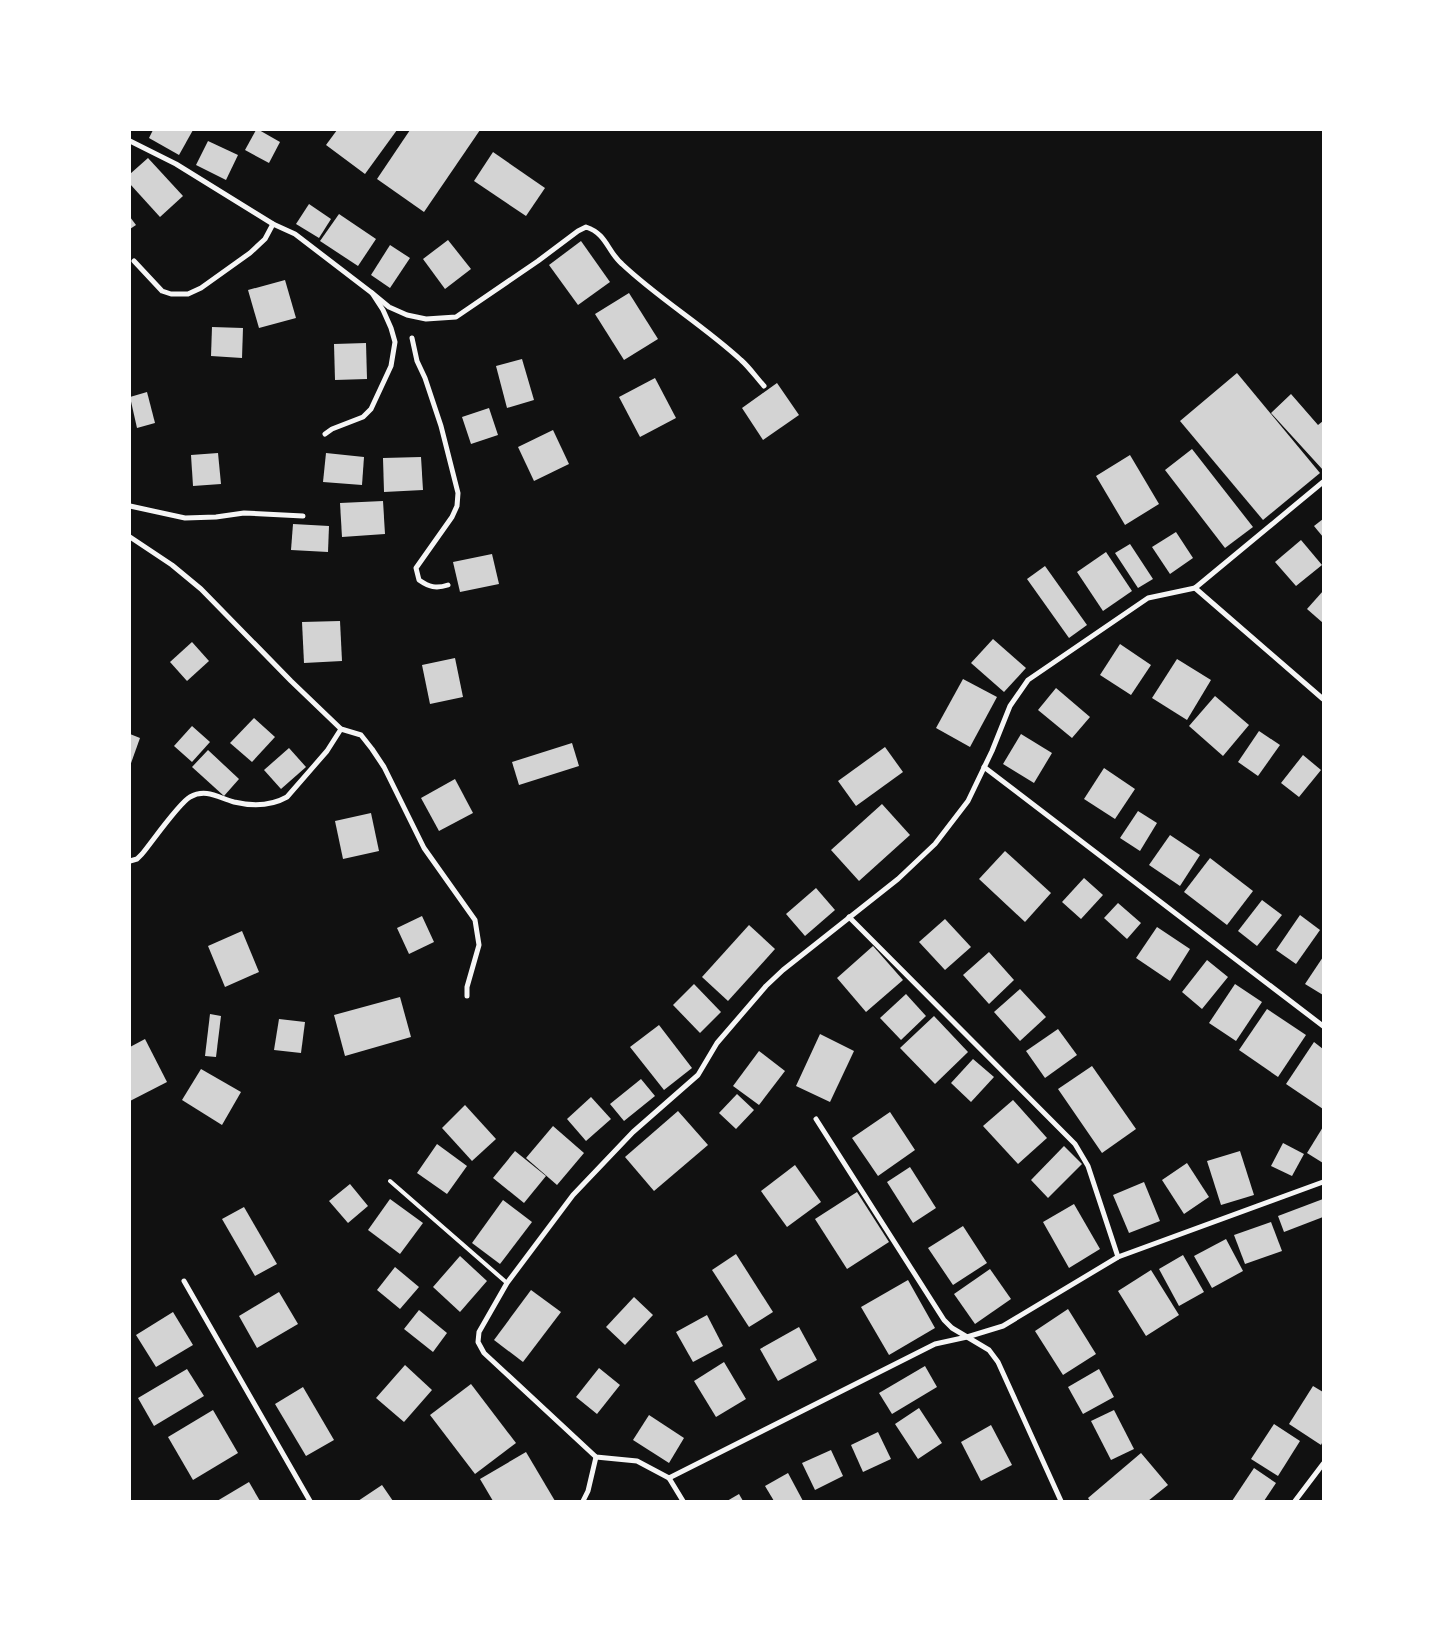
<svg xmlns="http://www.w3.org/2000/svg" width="1453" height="1631" viewBox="0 0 1453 1631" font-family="Arial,sans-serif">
<rect width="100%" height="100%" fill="#111"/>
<g fill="#d3d3d3">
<polygon points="153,130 193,130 179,155 149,138"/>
<polygon points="256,130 259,130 280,142 269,163 245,150"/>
<polygon points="337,130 397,130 365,174 326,145"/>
<polygon points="410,130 480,130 424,212 377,179"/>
<polygon points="208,141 238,155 226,180 196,165"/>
<polygon points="493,152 545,188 526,216 474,181"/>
<polygon points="148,158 183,196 160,217 130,184 130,174"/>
<polygon points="309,204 331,219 319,238 296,224"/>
<polygon points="339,214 376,239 358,266 320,241"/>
<polygon points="130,217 136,225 130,229"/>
<polygon points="448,240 471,269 445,289 423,259"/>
<polygon points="581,241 610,282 578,305 549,265"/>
<polygon points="390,245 410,258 390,288 371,275"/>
<polygon points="285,280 296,318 259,328 248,290"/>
<polygon points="629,293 658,339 624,360 595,314"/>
<polygon points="212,327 243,328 242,358 211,356"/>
<polygon points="366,343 367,379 335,380 334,344"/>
<polygon points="522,359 534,400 507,408 496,366"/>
<polygon points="1237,373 1320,473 1263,520 1180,421"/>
<polygon points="655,378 676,418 640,437 619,397"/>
<polygon points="777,383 799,415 763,440 742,408"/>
<polygon points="147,392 155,423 137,428 130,397"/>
<polygon points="1291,394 1318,425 1323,421 1323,470 1271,413"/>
<polygon points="489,408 498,435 471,444 462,417"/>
<polygon points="553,430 569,464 534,481 518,447"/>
<polygon points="1192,449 1253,527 1225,548 1165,470"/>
<polygon points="218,453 221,484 193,486 191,455"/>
<polygon points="326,453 364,457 362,485 323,482"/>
<polygon points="1130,455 1159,504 1125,525 1096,476"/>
<polygon points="421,457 423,490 384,492 383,458"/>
<polygon points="383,501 385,534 342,537 340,503"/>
<polygon points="1323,519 1323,537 1314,526"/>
<polygon points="293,524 329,526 328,552 291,550"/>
<polygon points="1176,532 1193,558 1170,574 1152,547"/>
<polygon points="1301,540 1322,565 1296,586 1275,562"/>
<polygon points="1130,544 1153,579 1138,588 1115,553"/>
<polygon points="1106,552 1132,591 1103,611 1077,572"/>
<polygon points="492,554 499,584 460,592 453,562"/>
<polygon points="1045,566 1087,625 1069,638 1027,579"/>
<polygon points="1323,591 1323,623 1307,609"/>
<polygon points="340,621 342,661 304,663 302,622"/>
<polygon points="993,639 1026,668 1004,692 971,663"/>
<polygon points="192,642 209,661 187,681 170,662"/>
<polygon points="1120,644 1151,665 1131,695 1100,675"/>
<polygon points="455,658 463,697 430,704 422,665"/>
<polygon points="1177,659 1211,680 1187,720 1152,698"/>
<polygon points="963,679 997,697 970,747 936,728"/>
<polygon points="1056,688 1090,717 1072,738 1038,710"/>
<polygon points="1215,696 1249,725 1223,756 1189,726"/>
<polygon points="254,718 275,737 252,762 230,743"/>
<polygon points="192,726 210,742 192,762 174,746"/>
<polygon points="1259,731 1280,745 1258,776 1238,762"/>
<polygon points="130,734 140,738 130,766"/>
<polygon points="1021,734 1052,753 1034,783 1003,764"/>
<polygon points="572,743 579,766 519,785 512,762"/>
<polygon points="885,747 903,772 856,806 838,781"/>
<polygon points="289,748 306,767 281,789 264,770"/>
<polygon points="208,750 239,779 224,796 192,767"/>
<polygon points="1303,755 1321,770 1299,797 1281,783"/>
<polygon points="1104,768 1135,789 1115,819 1084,799"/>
<polygon points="455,779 473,813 439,831 421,798"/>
<polygon points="882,804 910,835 859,881 831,850"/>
<polygon points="1138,811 1157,823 1140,851 1120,838"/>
<polygon points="371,813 379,851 343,859 335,821"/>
<polygon points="1170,835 1200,855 1180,886 1149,865"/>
<polygon points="1005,851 1051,893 1025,922 979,879"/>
<polygon points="1210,858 1253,891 1227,925 1184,892"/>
<polygon points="1084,878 1103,895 1081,919 1062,902"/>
<polygon points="816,888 835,910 805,936 786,914"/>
<polygon points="1262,900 1282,915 1257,946 1238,931"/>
<polygon points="1118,903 1141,923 1127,939 1104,918"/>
<polygon points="1300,915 1320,930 1296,964 1276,950"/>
<polygon points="422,916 434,942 409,954 397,928"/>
<polygon points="945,919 971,947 945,970 919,942"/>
<polygon points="749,925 775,949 728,1001 702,977"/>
<polygon points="1157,927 1190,949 1170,981 1136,958"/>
<polygon points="242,931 259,972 225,987 208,946"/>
<polygon points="873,946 903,980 866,1012 837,978"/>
<polygon points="989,952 1014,980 989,1004 963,975"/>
<polygon points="1323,957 1323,995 1305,984"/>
<polygon points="1207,960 1228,977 1202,1009 1182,992"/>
<polygon points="694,984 721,1012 700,1033 673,1005"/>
<polygon points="1235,984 1262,1002 1236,1041 1209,1023"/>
<polygon points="1020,989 1046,1017 1020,1041 994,1012"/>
<polygon points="906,994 926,1016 901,1040 880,1018"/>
<polygon points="400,997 411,1037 345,1056 334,1015"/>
<polygon points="1267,1009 1306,1035 1278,1077 1239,1050"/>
<polygon points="210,1014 221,1016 216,1057 205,1056"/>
<polygon points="934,1016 968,1052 935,1084 900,1048"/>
<polygon points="279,1019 305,1022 301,1053 274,1050"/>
<polygon points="659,1025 692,1068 664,1090 630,1047"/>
<polygon points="1058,1029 1077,1055 1045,1078 1026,1051"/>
<polygon points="820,1034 854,1051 830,1102 796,1086"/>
<polygon points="145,1039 167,1082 130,1101 130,1047"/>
<polygon points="1314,1042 1323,1049 1323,1109 1286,1084"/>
<polygon points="759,1051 785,1071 759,1105 733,1086"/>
<polygon points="973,1059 994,1077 971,1102 951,1083"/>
<polygon points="1092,1066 1136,1129 1102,1153 1058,1089"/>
<polygon points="201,1069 241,1092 222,1125 182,1100"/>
<polygon points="641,1079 655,1096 624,1121 610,1104"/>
<polygon points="737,1094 754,1110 736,1129 719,1113"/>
<polygon points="591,1097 611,1119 586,1141 567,1119"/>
<polygon points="1013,1100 1047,1138 1018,1164 983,1126"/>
<polygon points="465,1105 496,1139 472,1161 442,1128"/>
<polygon points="678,1111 708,1145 654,1191 625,1157"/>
<polygon points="890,1112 915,1150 878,1176 852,1138"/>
<polygon points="553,1126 584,1153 557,1185 526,1158"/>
<polygon points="1323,1127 1323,1163 1307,1153"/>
<polygon points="1283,1143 1304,1154 1292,1176 1271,1166"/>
<polygon points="437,1144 467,1166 447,1194 417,1173"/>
<polygon points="1064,1146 1082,1164 1048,1198 1031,1180"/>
<polygon points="515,1151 546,1176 524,1203 493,1178"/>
<polygon points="1240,1151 1254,1195 1221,1205 1207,1161"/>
<polygon points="1187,1163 1209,1197 1184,1214 1162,1180"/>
<polygon points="795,1165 821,1202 787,1227 761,1191"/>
<polygon points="910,1167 936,1208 913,1223 887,1182"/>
<polygon points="1144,1182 1160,1221 1129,1233 1113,1195"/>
<polygon points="350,1184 368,1206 348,1223 329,1201"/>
<polygon points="857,1192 889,1242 847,1269 815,1219"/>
<polygon points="390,1199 423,1223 400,1254 368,1230"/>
<polygon points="1323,1199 1323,1217 1284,1232 1278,1216"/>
<polygon points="503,1200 532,1222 500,1264 472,1243"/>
<polygon points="1074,1204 1100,1249 1069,1268 1043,1222"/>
<polygon points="244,1207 277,1264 255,1276 222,1219"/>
<polygon points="1271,1222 1282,1251 1245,1264 1234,1235"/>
<polygon points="963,1226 987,1263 953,1285 928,1248"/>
<polygon points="1226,1239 1243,1271 1212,1288 1194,1256"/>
<polygon points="736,1254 773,1312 749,1327 712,1270"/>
<polygon points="1183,1255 1204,1292 1179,1306 1159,1269"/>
<polygon points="460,1256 487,1281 460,1312 433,1287"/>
<polygon points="395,1267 419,1287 400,1309 377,1290"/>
<polygon points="990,1269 1011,1299 975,1324 954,1294"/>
<polygon points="1151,1270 1179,1315 1146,1336 1118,1291"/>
<polygon points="908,1280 935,1328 889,1355 861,1307"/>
<polygon points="531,1290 561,1312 523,1362 494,1340"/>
<polygon points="279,1292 298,1324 257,1348 239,1316"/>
<polygon points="634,1297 653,1315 625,1345 606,1327"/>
<polygon points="1068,1309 1096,1354 1063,1375 1035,1331"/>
<polygon points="419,1310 447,1333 433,1352 404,1329"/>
<polygon points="173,1312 193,1345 156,1367 136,1335"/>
<polygon points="707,1315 723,1346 693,1362 676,1332"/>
<polygon points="799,1327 817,1360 778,1381 760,1349"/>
<polygon points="724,1362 746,1399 716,1417 694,1381"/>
<polygon points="405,1365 432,1390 404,1422 376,1398"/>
<polygon points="925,1366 937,1387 892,1414 879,1393"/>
<polygon points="599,1368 620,1385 597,1414 576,1397"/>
<polygon points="187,1369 204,1396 154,1426 138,1398"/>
<polygon points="1099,1369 1114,1397 1083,1414 1068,1387"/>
<polygon points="471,1384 516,1443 475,1474 430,1415"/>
<polygon points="1313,1386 1323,1392 1323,1441 1321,1445 1289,1424"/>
<polygon points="303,1387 334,1440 306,1456 275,1404"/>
<polygon points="919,1408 942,1443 918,1459 895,1424"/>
<polygon points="213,1410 238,1453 193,1480 168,1437"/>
<polygon points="1114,1410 1134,1449 1111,1460 1091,1421"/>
<polygon points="649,1415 684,1438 669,1463 633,1440"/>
<polygon points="1274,1424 1300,1441 1278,1476 1251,1459"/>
<polygon points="991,1425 1012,1465 981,1481 961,1442"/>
<polygon points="878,1432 891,1459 863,1472 851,1445"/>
<polygon points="831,1450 843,1476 815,1490 802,1463"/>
<polygon points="526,1452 555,1501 493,1501 480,1479"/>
<polygon points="1141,1453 1168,1485 1148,1501 1090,1501 1088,1498"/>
<polygon points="1254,1468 1276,1483 1264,1501 1232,1501"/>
<polygon points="788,1473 803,1501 774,1501 765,1486"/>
<polygon points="249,1482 260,1501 217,1501"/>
<polygon points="382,1485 393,1501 358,1501"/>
<polygon points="739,1494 743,1501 727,1501"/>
</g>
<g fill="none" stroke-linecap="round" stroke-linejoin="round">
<polyline stroke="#f5f5f5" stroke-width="4" points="390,1181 507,1283"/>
<g stroke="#f5f5f5" stroke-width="5">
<polyline points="130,141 176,164 273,224 295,234 372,293 383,310 391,328 395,342 391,366 371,409 363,417 332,429 325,434"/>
<polyline points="134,261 162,291 171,294 188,294 201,288 250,253 265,239 273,224"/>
<path d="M 372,293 L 389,307 L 407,315 L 426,319 L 456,317 L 538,261 L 578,231 L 586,227 C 607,234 607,251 622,264 C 659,299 703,325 741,360 C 749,367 756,377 764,386"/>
<path d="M 412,338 L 417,361 L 425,378 L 441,426 L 458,493 L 457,506 L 452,517 L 416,568 L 419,580 C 429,587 436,589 448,585"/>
<polyline points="130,506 185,518 216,517 244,513 303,516"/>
<polyline points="130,537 172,565 201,589 291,681 341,729 361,735 372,749 384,767 424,848 475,920 479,945 467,987 467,996"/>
<polyline points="1195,588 1323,699"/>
<polyline points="984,767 1323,1026"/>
<path d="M 130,861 L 137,859 L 142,854 C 152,842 179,803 190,797 C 206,788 219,798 234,802 C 251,806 271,806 287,797 L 327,751 L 341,729"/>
<polyline points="849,917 1075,1144 1088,1166 1118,1257"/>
<polyline points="816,1119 944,1320 952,1328 989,1350 998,1362 1061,1501"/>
<polyline points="184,1281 310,1501"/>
<polyline points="669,1478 637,1461 596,1457 484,1353 478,1342 479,1332 507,1283 573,1195 633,1132 698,1075 717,1043 766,986 783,970 898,879 935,844 968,801 992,751 1010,706 1028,680 1148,598 1195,588 1323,482"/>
<polyline points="669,1478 935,1344 967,1337 1003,1326 1118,1257 1323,1182"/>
<polyline points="669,1478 683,1501"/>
<polyline points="583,1501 588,1491 596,1457"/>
<polyline points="1295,1501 1323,1464"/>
</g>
</g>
<rect width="1453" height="1631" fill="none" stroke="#ffffff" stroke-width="262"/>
</svg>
